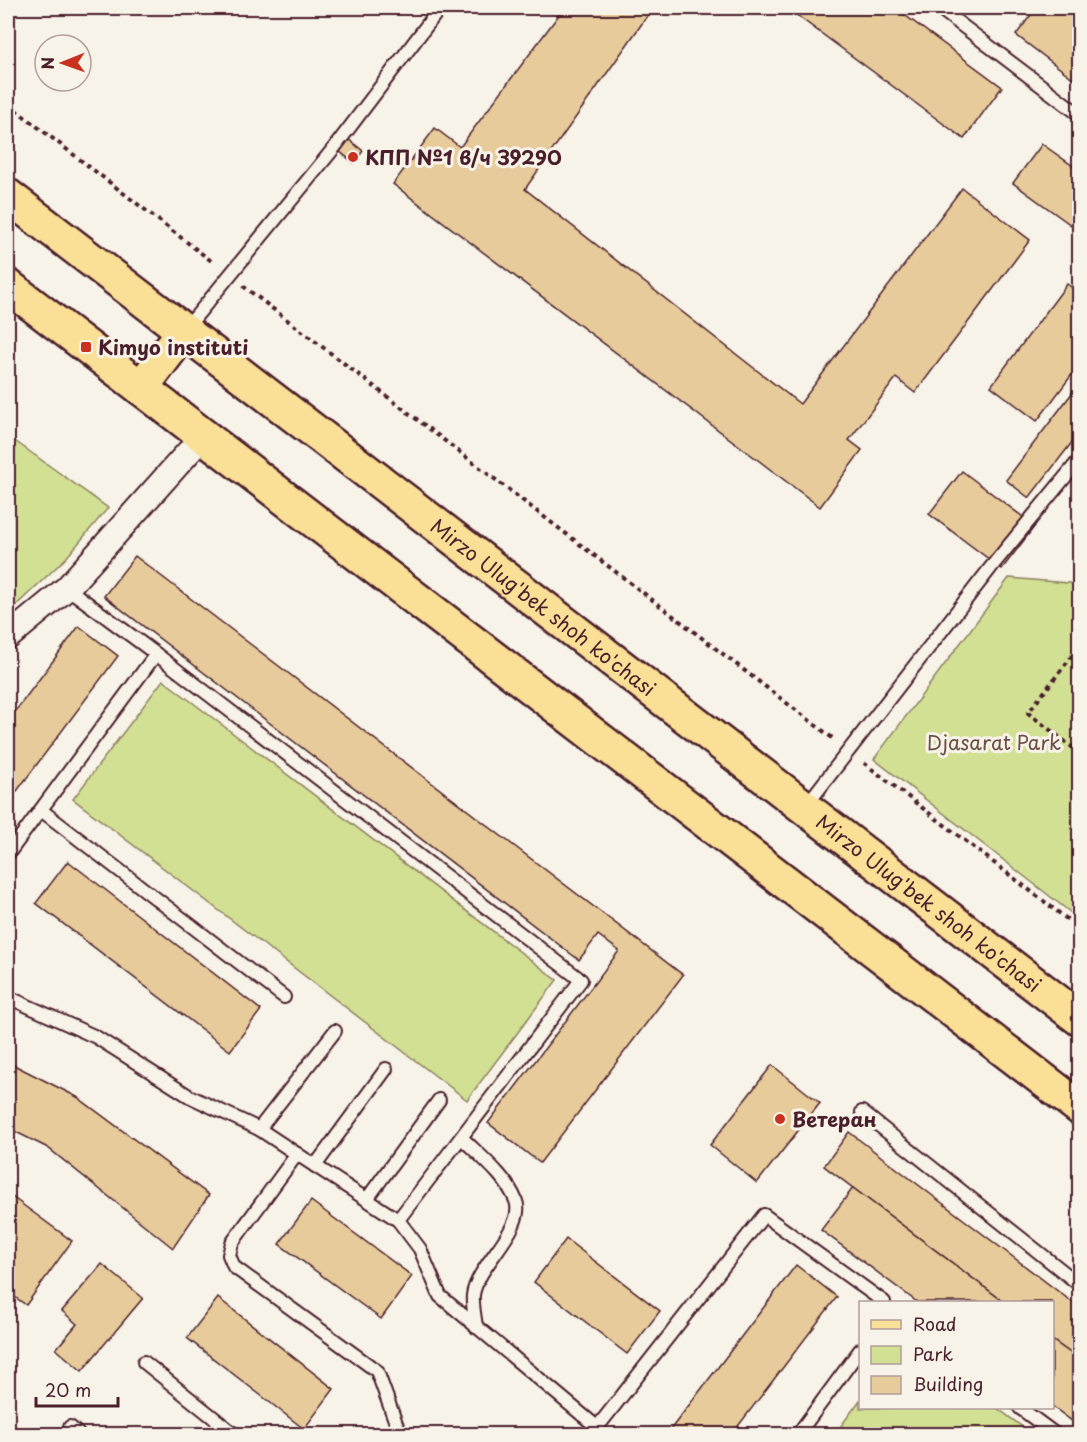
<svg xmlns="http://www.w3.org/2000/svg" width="1087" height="1442" viewBox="0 0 1087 1442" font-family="'Playpen Sans',sans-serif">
<rect width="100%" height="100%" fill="#f7f3e8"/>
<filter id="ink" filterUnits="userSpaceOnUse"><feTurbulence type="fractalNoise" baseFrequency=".0167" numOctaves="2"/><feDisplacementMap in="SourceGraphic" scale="12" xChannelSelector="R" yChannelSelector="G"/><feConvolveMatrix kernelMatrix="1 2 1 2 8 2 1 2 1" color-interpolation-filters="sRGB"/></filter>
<g filter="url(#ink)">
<g fill="#d2e094" stroke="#8e8060" stroke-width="1.5">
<polygon points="8,436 108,508 66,558 8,613"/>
<polygon points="1009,578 1079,584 1079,919 874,759"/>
<polygon points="163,680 557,980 467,1100 73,799"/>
<polygon points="860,1400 860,1408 997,1408 1032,1434 835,1434"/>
</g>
<g fill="#e7cb9b" stroke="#4a1f2b" stroke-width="1.5">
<polygon points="564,8 653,8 525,189 800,404 962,188 1030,240 915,393 896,378 849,440 862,450 820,507 393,184 435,128 460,147"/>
<polygon points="787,8 895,8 1002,87 964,139"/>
<polygon points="1036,8 1080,8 1080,71 1074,79 1016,35"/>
<polygon points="348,139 363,151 354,163 339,151"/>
<polygon points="1042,144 1080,171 1080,225 1074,221 1071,225 1013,183"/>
<polygon points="1067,284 1080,293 1080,364 1037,421 991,386"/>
<polygon points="1079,384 1080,432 1029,498 1006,480"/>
<polygon points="962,471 1035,526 1002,569 929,514"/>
<polygon points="135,556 683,975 540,1163 488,1123 619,951 598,935 579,960 104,596"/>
<polygon points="79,626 118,656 8,803 8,721"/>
<polygon points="68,861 261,1010 230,1051 36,903"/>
<polygon points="8,1062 77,1097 209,1195 173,1248 48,1148 8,1128"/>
<polygon points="772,1065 820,1103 757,1183 710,1145"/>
<polygon points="849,1132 1080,1308 1080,1360 1052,1340 1052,1302 1004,1302 824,1166"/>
<polygon points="853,1188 1004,1302 917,1302 821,1230"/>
<polygon points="8,1194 72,1241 26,1305 8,1292"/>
<polygon points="311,1201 412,1276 381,1319 279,1244"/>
<polygon points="566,1239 660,1311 627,1354 534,1282"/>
<polygon points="102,1264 143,1298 82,1371 56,1349 77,1324 62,1311"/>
<polygon points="796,1265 837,1297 732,1434 667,1434"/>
<polygon points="218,1298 334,1389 304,1429 187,1338"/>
<polygon points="1052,1340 1080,1360 1080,1427 1052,1406"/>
</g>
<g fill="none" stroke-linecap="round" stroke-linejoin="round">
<g stroke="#4a1f2b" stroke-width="16">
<g id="lane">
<polyline points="939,8 1080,115"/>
<polyline points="184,331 334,148 440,8"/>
<polyline points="156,654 581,980 398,1220 420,1249 440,1296 598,1428"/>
<polyline points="805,807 992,566 1080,459"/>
<polyline points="41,810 284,997"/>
<polyline points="8,854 156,654 67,588"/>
<polyline points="8,997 96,1037 189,1096 259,1129 297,1154 232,1243 229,1255 234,1267 377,1371 400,1434"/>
<polyline points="862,1112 1080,1285"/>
<polyline points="259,1129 335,1031"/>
<path d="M 462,1138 C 480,1156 507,1177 516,1201 C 526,1228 477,1265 473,1295 C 472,1305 475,1317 476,1327"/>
<polyline points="297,1154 398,1220"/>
<polyline points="315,1166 386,1069"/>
<polyline points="367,1199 439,1100"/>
<polyline points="144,1362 234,1434"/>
<polyline points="1020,1408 1055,1434"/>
<polyline points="70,1427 78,1434"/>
<polyline points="592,1434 764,1215 884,1302"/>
<polyline points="798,1434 860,1350"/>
</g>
</g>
<g stroke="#4a1f2b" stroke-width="28">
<polyline id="street" points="8,637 67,588 203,436"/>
</g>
<g stroke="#4a1f2b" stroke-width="38">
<g id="primary">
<path id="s1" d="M 8,196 L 1080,1019"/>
<polyline points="8,286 1080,1108"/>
<polyline points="141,388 184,331"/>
</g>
</g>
<g stroke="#4a1f2b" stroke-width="4" stroke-dasharray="4.5 4.5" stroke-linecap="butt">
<polyline points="8,104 214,263"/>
<polyline points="243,286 835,740"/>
<polyline points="1080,652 1075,652 1028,713 1080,753"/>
<polyline points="864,763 1080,929"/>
</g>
<use href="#lane" stroke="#f7f3e8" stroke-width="12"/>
<use href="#street" stroke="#f7f3e8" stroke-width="24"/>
<use href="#primary" stroke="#fadf96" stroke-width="33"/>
</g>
</g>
<g fill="#c8321e" stroke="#f7f3e8" stroke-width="2">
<circle cx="353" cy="157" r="6"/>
<rect x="80" y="341" width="12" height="12" rx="3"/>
<circle cx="780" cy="1119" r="6"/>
</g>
<g text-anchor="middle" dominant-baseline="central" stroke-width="6" stroke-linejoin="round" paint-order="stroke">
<g font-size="20" font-weight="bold" fill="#4a1f2b" stroke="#f7f3e8" text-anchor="start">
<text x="365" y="157">КПП №1 в/ч 39290</text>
<text x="98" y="347">Kimyo instituti</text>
<text x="792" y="1119">Ветеран</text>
</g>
<g font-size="20" fill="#4a1f2b" stroke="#f7f3e8">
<text stroke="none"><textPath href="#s1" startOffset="675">Mirzo Ulug'bek shoh ko'chasi</textPath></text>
<text stroke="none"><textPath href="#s1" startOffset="1161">Mirzo Ulug'bek shoh ko'chasi</textPath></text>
</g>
<g font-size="20" fill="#6c4f45" stroke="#f7f3e8">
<text x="994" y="742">Djasarat Park</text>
</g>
</g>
<rect width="1087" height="1442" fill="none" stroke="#f7f3e8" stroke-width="30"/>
<rect x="15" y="15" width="1057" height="1412" fill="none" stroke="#4a1f2b" stroke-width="2" filter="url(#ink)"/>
<rect x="859" y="1301" width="195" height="108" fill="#f7f3e8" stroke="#b29e9c" stroke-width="1.5"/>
<rect x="871" y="1320" width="30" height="9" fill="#fadf96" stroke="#b29e9c" stroke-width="1.5"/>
<text x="913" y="1331" font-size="18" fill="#4a1f2b">Road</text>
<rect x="871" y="1346" width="30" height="18" fill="#d2e094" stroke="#b29e9c" stroke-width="1.5"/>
<text x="913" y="1361" font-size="18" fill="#4a1f2b">Park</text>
<rect x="871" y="1376" width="30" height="18" fill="#e7cb9b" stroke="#b29e9c" stroke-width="1.5"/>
<text x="913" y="1391" font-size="18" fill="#4a1f2b">Building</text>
<g transform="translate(63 63) rotate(269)"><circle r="28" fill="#f7f3e8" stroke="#b29e9c" stroke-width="1.5"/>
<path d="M0-4.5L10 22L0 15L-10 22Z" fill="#c8321e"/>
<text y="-9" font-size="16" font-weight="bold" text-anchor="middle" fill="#4a1f2b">N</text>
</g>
<path d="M36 1397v9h82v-9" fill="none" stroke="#4a1f2b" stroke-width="3"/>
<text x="45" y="1397" font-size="18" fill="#4a1f2b" stroke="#f7f3e8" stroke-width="4.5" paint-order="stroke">20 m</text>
</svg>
